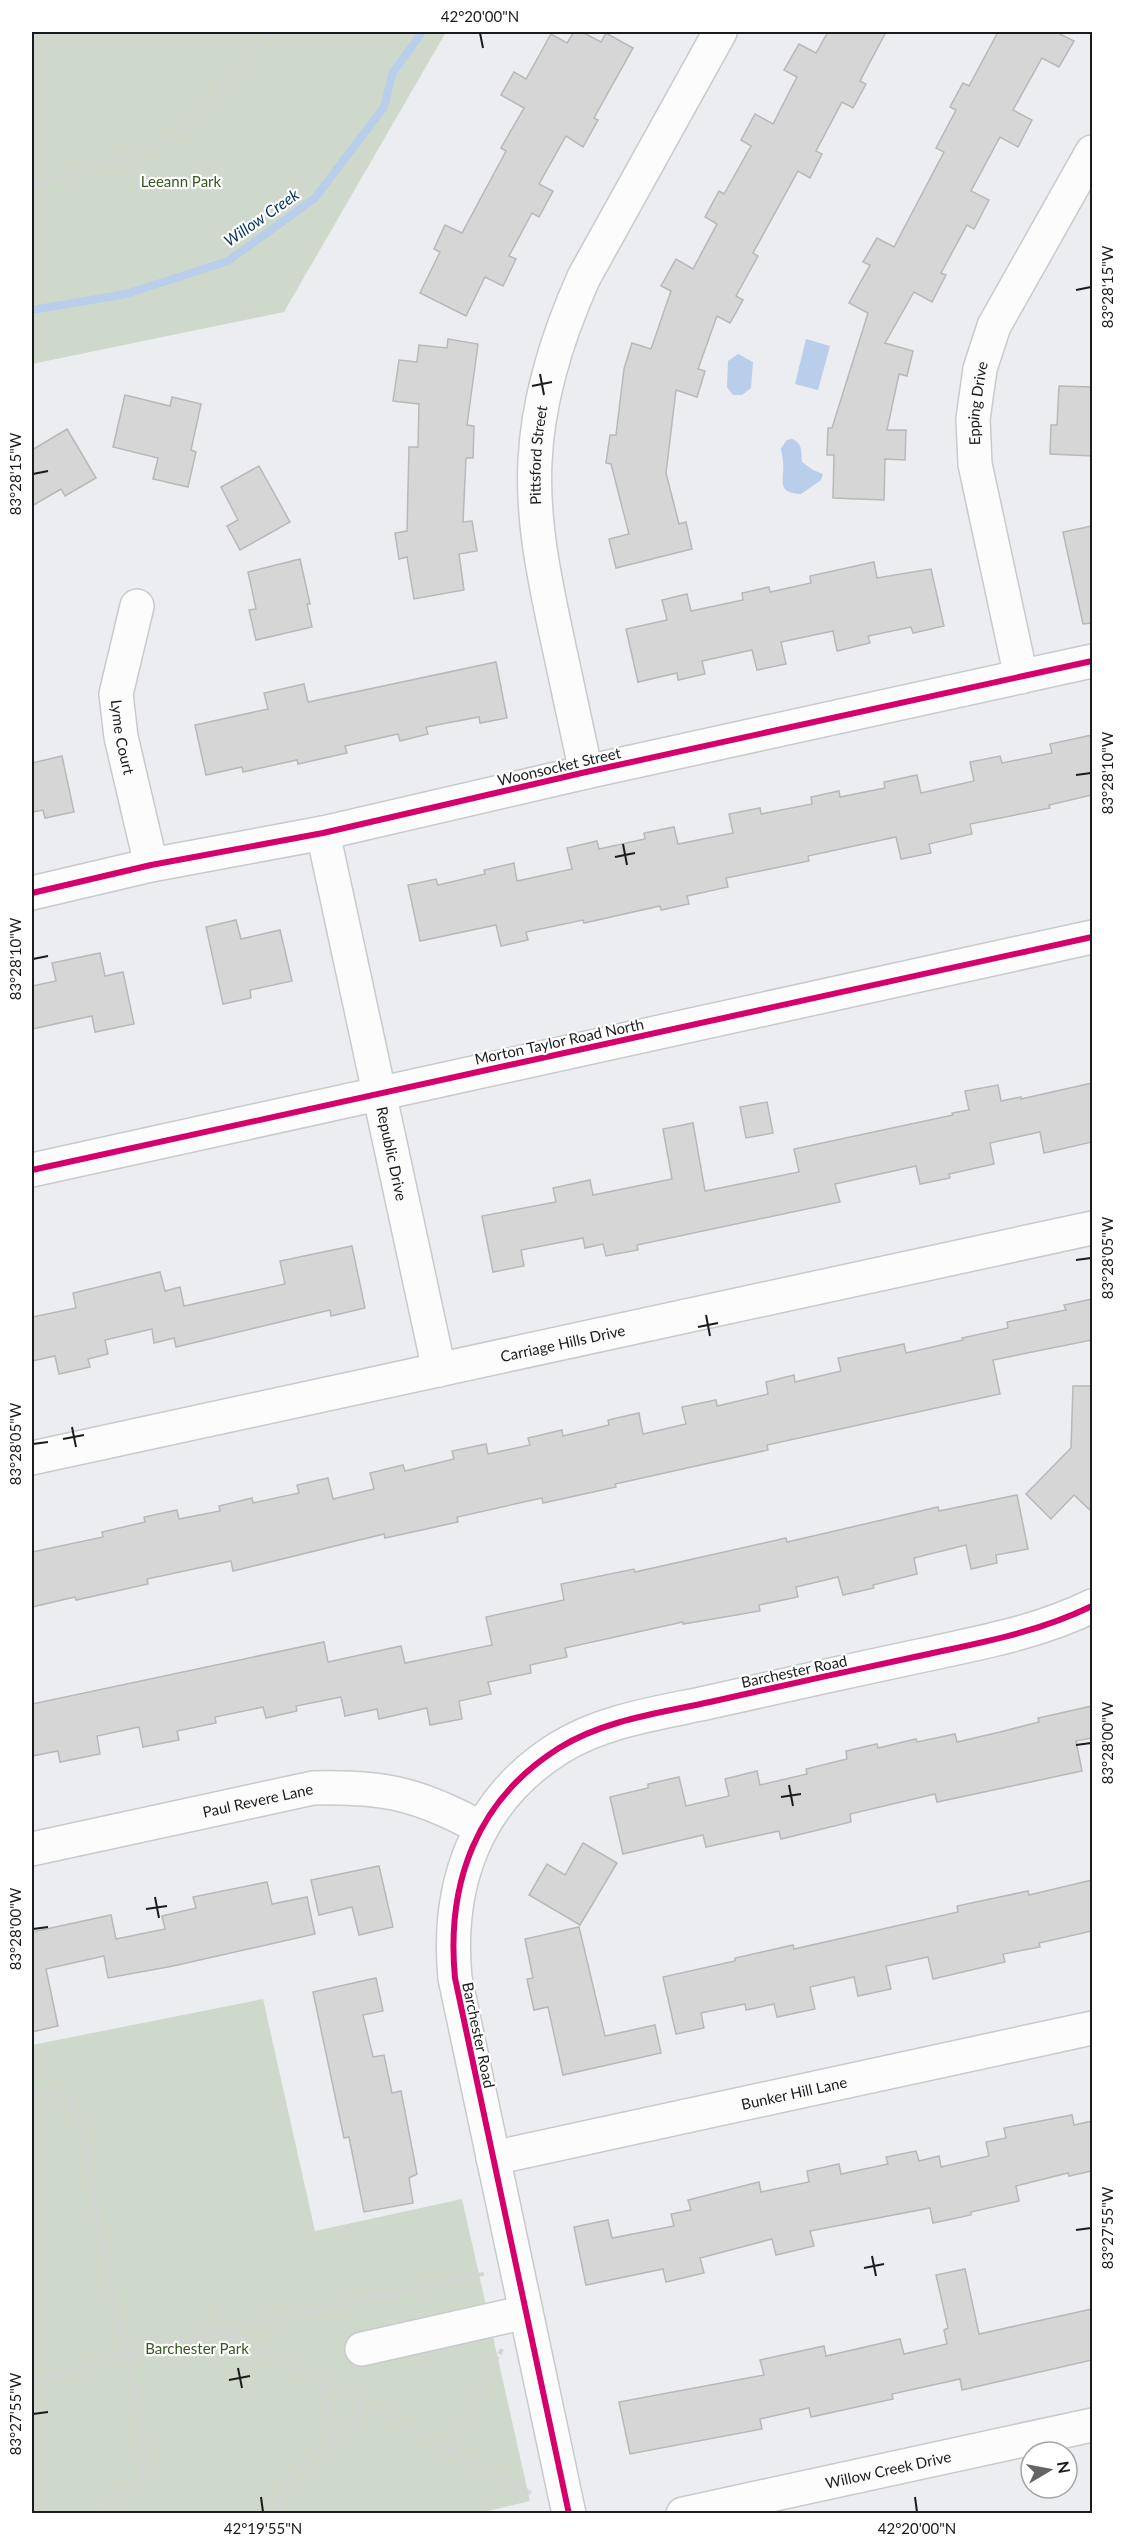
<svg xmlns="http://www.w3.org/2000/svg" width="1124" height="2545" viewBox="0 0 1124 2545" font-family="Lato,sans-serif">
<rect width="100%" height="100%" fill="#ecedf0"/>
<g fill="#ced9cb">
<polygon points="32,32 446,32 284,312 32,364"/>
<polygon points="263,1999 315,2231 462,2199 530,2501 475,2514 32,2514 32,2045"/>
</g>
<g fill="#b8ceea">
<polygon points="806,339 830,346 818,390 795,384"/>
<polygon points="738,354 753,362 751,388 742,395 733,395 727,387 728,361"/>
<path d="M 792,439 C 803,443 801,452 802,462 L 813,470 L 823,474 L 821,480 L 801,494 C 775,493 785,480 783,462 C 783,457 781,453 781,448 L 787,440 Z"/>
</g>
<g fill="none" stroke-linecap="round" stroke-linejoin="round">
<polyline stroke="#b8ceea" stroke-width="8" points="32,310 126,294 228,261 315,198 384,107 392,74 422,32"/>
</g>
<g fill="#d6d6d6" stroke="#b8b8b8" stroke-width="1.5">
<polygon points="574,32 582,32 601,42 606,33 633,48 594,118 598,120 583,147 566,136 539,184 553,191 539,217 532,213 509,256 516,259 503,286 485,277 466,316 420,293 440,252 434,249 445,225 462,233 506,151 501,148 524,108 501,95 514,72 526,79 551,34 567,43"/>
<polygon points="828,32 886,32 860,81 866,84 853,108 842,102 816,151 822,154 810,178 798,171 753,253 758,256 736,296 743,300 730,323 717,316 698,369 705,371 697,397 676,390 666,473 679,524 686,522 692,549 616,568 609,539 629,534 611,464 606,463 610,435 616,435 624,369 632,343 651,349 671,291 661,286 676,259 693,269 717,224 705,217 719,191 724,194 751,146 741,140 755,114 773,124 797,77 784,70 799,44 816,53"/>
<polygon points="998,32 1056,32 1074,41 1059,67 1042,58 1013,110 1032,120 1018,147 1000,137 971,191 989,200 974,229 967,225 941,273 946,275 932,302 914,292 885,343 913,351 907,376 899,374 887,430 906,430 905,460 885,459 884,500 833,498 834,455 827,455 828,428 832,428 868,313 849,303 870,265 863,262 877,238 894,247 944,152 936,148 956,110 950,107 963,83 969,86"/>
<polygon points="448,339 478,344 467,425 474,426 473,458 466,458 463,522 472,521 477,551 459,554 464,590 414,599 407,557 399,559 395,533 407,531 409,447 418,447 419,404 393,401 399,360 417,362 419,345 447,348"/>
<polygon points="1059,386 1092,387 1092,456 1050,454 1051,425 1057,425"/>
<polygon points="125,395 170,406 172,397 201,404 191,450 196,452 188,487 153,479 158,458 113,447"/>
<polygon points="67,429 96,478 65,496 61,489 32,506 32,450"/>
<polygon points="259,466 290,522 240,550 227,526 238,520 221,487"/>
<polygon points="1092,526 1092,623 1083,624 1063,532"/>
<polygon points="300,559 310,604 307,604 312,627 256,640 249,610 256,609 248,572"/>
<polygon points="874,562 877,578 931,569 944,626 913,633 911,627 868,636 870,643 837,651 833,631 781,642 786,664 757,670 752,650 702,661 705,674 678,680 677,673 638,682 626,629 667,620 662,600 687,594 691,611 743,600 742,593 769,587 770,592 811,583 810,576"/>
<polygon points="496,662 507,718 480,723 479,717 426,727 428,734 400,741 398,734 345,746 347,753 298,764 297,760 243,772 242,767 206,775 195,725 268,709 264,693 304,684 308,702"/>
<polygon points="1092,735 1092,795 1049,805 1050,808 970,824 972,834 929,844 931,853 901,859 896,837 808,856 809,861 726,878 728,887 687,896 689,904 661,910 660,906 584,923 583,920 526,932 528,940 501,946 496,925 420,941 408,885 436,879 438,885 485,874 484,870 514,863 517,881 572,869 567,848 597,841 599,849 645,839 644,833 674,827 678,844 733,833 729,814 760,808 761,814 812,804 811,797 839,791 840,797 885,788 884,782 917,775 921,793 974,781 970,762 1000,756 1002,763 1052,753 1050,744"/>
<polygon points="62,756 74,812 45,818 43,810 32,812 32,763"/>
<polygon points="236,920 241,939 280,930 292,981 250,990 251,998 223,1004 206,927"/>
<polygon points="100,953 105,976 123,972 134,1024 95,1032 92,1016 32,1029 32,986 56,981 52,963"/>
<polygon points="1092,1083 1092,1142 1044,1153 1040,1132 990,1143 994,1164 949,1174 950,1178 920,1184 916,1166 835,1184 840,1202 637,1245 638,1250 606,1256 603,1244 585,1248 583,1238 521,1250 524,1266 493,1272 482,1216 556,1202 553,1188 590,1180 593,1195 672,1179 663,1129 693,1123 705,1191 799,1172 794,1149 953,1115 952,1113 969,1110 965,1091 998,1085 1001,1101 1021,1097 1021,1099"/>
<polygon points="767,1102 773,1133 746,1138 740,1107"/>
<polygon points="352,1246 365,1308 331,1316 330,1310 176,1347 174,1338 154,1343 152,1329 105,1340 108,1354 88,1359 90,1367 59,1374 55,1356 32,1361 32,1317 76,1308 73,1293 160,1272 165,1291 180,1287 184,1306 285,1284 280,1261"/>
<polygon points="1092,1299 1092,1340 993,1360 1000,1394 767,1445 768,1450 615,1484 616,1487 543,1503 542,1498 457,1517 458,1522 385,1538 384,1534 233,1571 231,1561 147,1579 148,1584 76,1600 75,1597 32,1607 32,1552 103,1537 102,1532 145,1522 144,1517 177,1510 179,1519 220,1511 219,1506 252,1498 253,1503 299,1493 297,1485 328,1478 333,1499 374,1489 370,1473 403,1465 405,1471 454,1459 452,1451 486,1444 488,1454 530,1445 528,1438 562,1430 563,1436 609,1425 608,1420 639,1413 643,1434 686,1424 682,1407 716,1400 717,1406 768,1394 766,1382 794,1375 795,1382 841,1371 838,1358 904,1344 906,1353 963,1340 962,1338 1008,1328 1007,1322 1066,1310 1064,1305"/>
<polygon points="1073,1386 1092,1386 1092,1512 1074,1495 1051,1519 1026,1494 1071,1448"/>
<polygon points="1017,1495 1028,1549 996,1555 997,1563 971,1569 966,1545 914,1558 917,1574 873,1585 874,1588 843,1595 838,1577 796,1587 798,1597 759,1605 760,1611 683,1624 683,1622 565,1648 567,1657 530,1665 531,1673 488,1682 491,1694 459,1701 462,1719 430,1725 427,1708 379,1719 377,1709 345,1716 341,1697 296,1706 297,1711 266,1718 263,1707 215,1717 216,1723 177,1731 179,1740 143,1747 139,1727 97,1736 100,1754 60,1762 58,1751 32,1756 32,1704 324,1642 328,1662 401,1646 405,1663 492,1645 486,1617 564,1600 561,1584 634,1569 635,1572 786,1538 787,1542 938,1507 939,1511"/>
<polygon points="1092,1706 1092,1738 1076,1741 1082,1771 937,1802 935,1794 850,1814 851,1822 781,1839 779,1831 706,1847 703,1835 623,1854 610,1797 648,1788 648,1784 679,1777 686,1806 729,1796 725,1779 757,1771 760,1785 807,1774 806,1769 847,1759 846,1751 877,1744 878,1748 916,1739 917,1742 955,1734 957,1742 1000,1732 1039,1722 1038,1718"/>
<polygon points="583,1843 617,1863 580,1925 529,1895 547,1864 565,1875"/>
<polygon points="379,1866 393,1927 359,1935 352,1907 319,1915 311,1880"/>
<polygon points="1092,1880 1092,1931 1039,1943 1040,1947 1003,1954 1005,1962 933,1979 928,1957 886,1966 891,1989 858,1996 854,1977 810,1987 815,2009 777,2017 774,2004 746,2010 745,2004 701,2013 704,2028 676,2034 663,1977 735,1961 735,1958 793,1945 794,1949 958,1912 957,1906 1028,1891 1029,1895"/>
<polygon points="267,1882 272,1904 307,1897 315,1934 173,1966 108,1978 104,1956 46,1969 58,2026 32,2032 32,1932 111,1915 116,1939 165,1929 162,1916 196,1908 193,1897"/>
<polygon points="579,1927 605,2036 655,2025 661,2053 563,2075 548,2007 534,2010 527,1979 533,1978 525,1939"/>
<polygon points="376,1978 383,2011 363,2015 373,2057 384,2055 392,2093 401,2091 417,2174 409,2178 413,2203 364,2212 349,2137 344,2138 313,1992"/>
<polygon points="1072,2115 1074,2125 1092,2121 1092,2171 1069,2176 1068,2173 1016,2186 1019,2201 971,2212 971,2215 933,2223 930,2208 810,2231 814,2246 776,2255 772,2239 700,2258 704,2273 666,2282 663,2269 586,2285 574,2227 608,2220 612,2238 674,2226 671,2214 691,2210 688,2200 759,2182 761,2192 809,2182 807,2171 839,2164 841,2174 888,2164 886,2157 916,2151 919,2161 939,2156 941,2167 989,2156 986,2142 1006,2138 1004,2128"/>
<polygon points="965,2269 979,2334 1092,2309 1092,2360 962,2390 960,2379 892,2394 893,2399 811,2417 809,2408 760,2419 762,2429 630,2454 619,2402 764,2375 760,2360 824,2346 826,2356 900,2339 904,2354 947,2344 944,2330 948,2328 936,2275"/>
</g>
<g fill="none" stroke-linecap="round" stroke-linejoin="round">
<g stroke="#c9cacc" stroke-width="36">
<g id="minor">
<path id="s1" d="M 137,606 L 116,694 L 121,737 L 151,865"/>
<path id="s2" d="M 1021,677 L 975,464 L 973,419 L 980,369 L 994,326 L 1092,152"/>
<path id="s3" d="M 586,772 C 576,725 566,679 556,633 C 544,576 532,520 535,461 C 538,397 558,335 584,277 L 720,32"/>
<path id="s4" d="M 323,833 L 439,1370"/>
<polyline points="32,893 151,865 323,833 586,772 1092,661"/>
<polyline points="32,1170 1092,937"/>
<path id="s5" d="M 32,1458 L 1092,1228"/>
<path id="s6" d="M 32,1849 L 313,1788 C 383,1786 419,1794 481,1828"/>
<path id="s7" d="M 493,2158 L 1092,2028"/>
<polyline points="362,2349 526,2312"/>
<path d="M 569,2514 L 455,1978 C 446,1884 476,1800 559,1748 C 604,1720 660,1713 710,1702 C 780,1686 849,1671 919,1656 C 978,1643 1037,1633 1092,1606"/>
<path id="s8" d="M 683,2514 L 1092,2425"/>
</g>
</g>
<g stroke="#d3d4d4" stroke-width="4" stroke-dasharray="6 3" stroke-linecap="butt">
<path d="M 32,186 C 70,174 154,153 183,129 C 215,100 241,64 269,32"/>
<polyline points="32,2093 45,2092 70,2098 82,2125 97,2220 136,2401 145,2453 141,2481 117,2496 96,2514"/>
<polyline points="217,2304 224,2331 533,2494"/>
<path d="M 32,2383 C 180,2335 335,2307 487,2273"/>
<polyline points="322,2384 333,2440 344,2438 362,2404"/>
<polyline points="450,2450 502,2349"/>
<polyline points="275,2514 286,2486 309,2458 333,2440"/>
</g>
<use href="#minor" stroke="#fcfcfd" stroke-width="33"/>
<g stroke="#fff" stroke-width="10">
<g id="cycleway">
<polyline points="32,893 151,865 323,833 586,772 1092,661"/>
<polyline points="32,1170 1092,937"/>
<path d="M 569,2514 L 455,1978 C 446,1884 476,1800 559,1748 C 604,1720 660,1713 710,1702 C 780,1686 849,1671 919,1656 C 978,1643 1037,1633 1092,1606"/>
</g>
</g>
<use href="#cycleway" stroke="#d6006c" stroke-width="6"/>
</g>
<path fill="none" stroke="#1a1b1c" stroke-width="2" d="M 480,33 L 483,48M 1076,290 L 1091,287M 540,374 L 544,395M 532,386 L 552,382M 33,474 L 48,471M 1076,775 L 1091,773M 623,844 L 627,865M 615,857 L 635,853M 33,959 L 48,956M 1076,1260 L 1091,1258M 706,1315 L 710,1336M 698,1327 L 718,1323M 72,1427 L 76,1447M 63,1439 L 84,1435M 33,1444 L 48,1442M 1076,1745 L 1091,1743M 789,1785 L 793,1806M 781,1797 L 801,1794M 155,1897 L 159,1918M 146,1909 L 167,1906M 33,1929 L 48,1927M 1076,2230 L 1091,2228M 872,2256 L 876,2276M 864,2268 L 884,2264M 238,2368 L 242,2388M 229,2380 L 250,2376M 33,2414 L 48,2412M 261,2497 L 263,2512M 915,2497 L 917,2512"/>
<g text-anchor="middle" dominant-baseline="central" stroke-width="4.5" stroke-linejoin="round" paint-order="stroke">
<g font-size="15" fill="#34581f" stroke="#fff">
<text x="181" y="181">Leeann Park</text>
<text x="197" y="2348">Barchester Park</text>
</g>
<g font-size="15" fill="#1a1b1c" stroke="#fff">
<text stroke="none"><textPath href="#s2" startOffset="279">Epping Drive</textPath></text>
<text stroke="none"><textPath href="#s3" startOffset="322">Pittsford Street</textPath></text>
<text stroke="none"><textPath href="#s1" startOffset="134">Lyme Court</textPath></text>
<text transform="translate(559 766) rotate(-13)">Woonsocket Street</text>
<text transform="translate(559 1041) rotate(-12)">Morton Taylor Road North</text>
<text stroke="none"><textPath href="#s4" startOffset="328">Republic Drive</textPath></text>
<text stroke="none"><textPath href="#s5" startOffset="543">Carriage Hills Drive</textPath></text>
<text transform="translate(794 1671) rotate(-12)">Barchester Road</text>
<text stroke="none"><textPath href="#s6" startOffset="231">Paul Revere Lane</textPath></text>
<text transform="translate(479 2035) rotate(78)">Barchester Road</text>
<text stroke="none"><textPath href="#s7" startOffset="308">Bunker Hill Lane</textPath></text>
<text stroke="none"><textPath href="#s8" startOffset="210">Willow Creek Drive</textPath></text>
</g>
<g font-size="16" font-style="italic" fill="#03315f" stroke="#fff">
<text transform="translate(261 217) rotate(-35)">Willow Creek</text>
</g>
</g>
<rect width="1124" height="2545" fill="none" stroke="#ffffff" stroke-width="66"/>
<g transform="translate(1049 2470) rotate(80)"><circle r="28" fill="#ffffff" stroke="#a3a4a4" stroke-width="1.5"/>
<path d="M0-4.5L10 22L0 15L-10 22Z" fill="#646466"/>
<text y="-9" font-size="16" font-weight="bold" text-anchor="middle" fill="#1a1b1c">N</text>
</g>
<rect x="33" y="33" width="1058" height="2479" fill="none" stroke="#1a1b1c" stroke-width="2"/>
<g font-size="15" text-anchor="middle" fill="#1a1b1c">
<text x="480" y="22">42°20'00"N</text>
<text transform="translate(1108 287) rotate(-90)" y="5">83°28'15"W</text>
<text transform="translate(16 474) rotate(-90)" y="5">83°28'15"W</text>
<text transform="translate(1108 773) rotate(-90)" y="5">83°28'10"W</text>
<text transform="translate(16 959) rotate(-90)" y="5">83°28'10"W</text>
<text transform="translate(1108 1258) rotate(-90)" y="5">83°28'05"W</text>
<text transform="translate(16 1444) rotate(-90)" y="5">83°28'05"W</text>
<text transform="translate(1108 1743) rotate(-90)" y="5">83°28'00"W</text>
<text transform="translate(16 1929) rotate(-90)" y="5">83°28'00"W</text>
<text transform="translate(1108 2228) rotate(-90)" y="5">83°27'55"W</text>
<text transform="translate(16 2414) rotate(-90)" y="5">83°27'55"W</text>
<text x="263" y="2534">42°19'55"N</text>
<text x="917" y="2534">42°20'00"N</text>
</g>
</svg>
